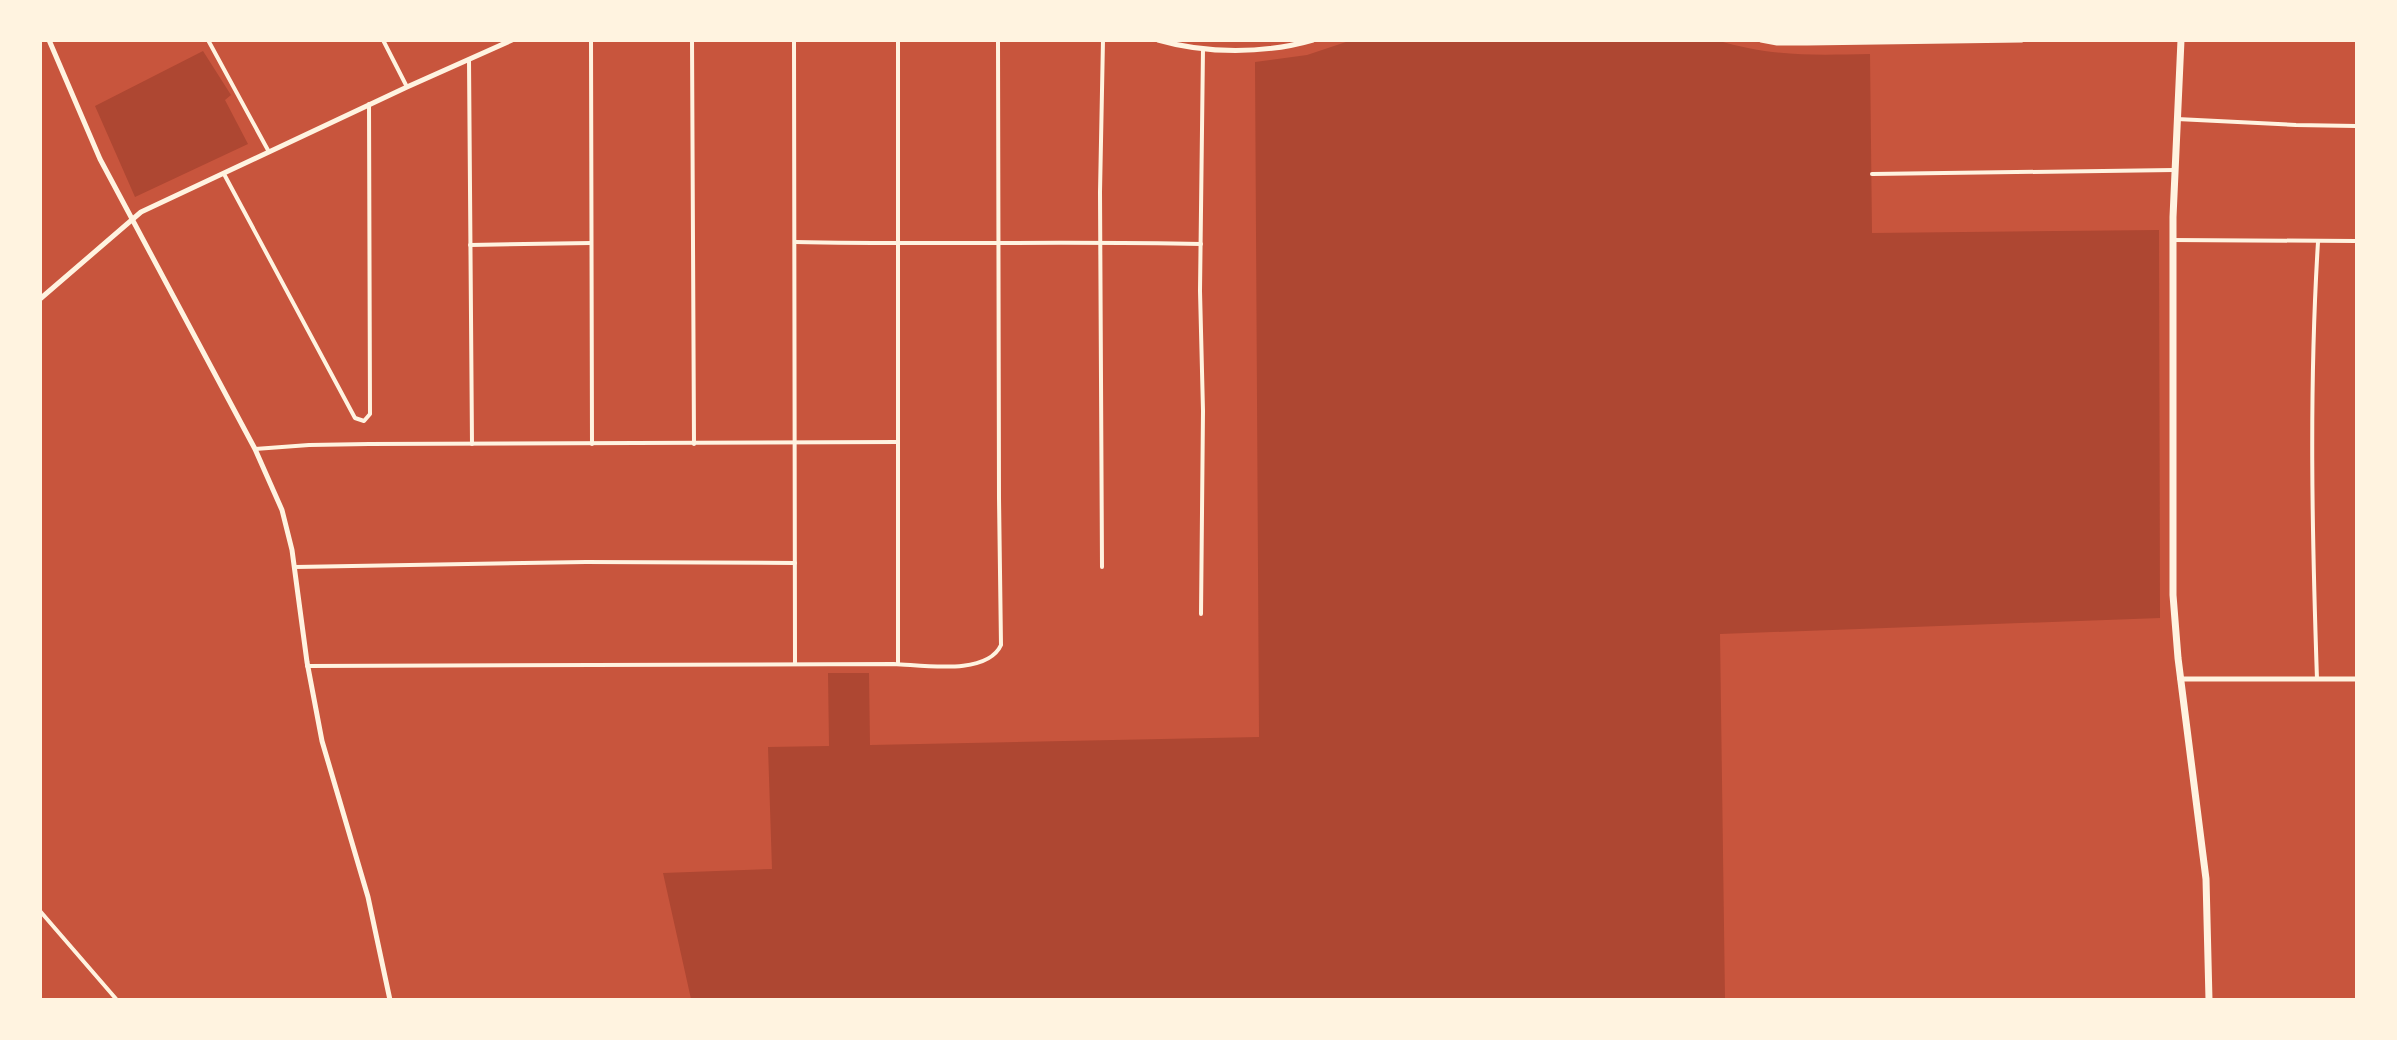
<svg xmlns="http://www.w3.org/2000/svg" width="2397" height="1040" viewBox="0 0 2397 1040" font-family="Overpass,sans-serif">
<rect width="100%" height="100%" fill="#c8553d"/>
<g fill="#ae4732">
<path d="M 1352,40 L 1716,40 C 1772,57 1813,55 1870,54 L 1872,233 L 2159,230 L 2160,618 L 1720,634 L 1725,999 L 691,999 L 663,873 L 772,869 L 768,747 L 829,746 L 828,673 L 869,673 L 870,745 L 1259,737 L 1255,62 L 1307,55 Z"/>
<polygon points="203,51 231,95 225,100 248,144 135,197 95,106"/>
</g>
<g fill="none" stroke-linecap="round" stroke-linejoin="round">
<g stroke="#fff3e0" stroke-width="4">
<polyline points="208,40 269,152"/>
<polyline points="383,40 407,87"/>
<polyline points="591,40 592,444"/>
<polyline points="692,40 694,444"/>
<polyline points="794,40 795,664"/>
<polyline points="469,60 472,444"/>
<polyline points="2177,119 2296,125 2356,126"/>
<polyline points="224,174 355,418 364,421 370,414 369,104"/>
<polyline points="1872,174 2174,170"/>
<polyline points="2172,240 2356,241"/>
<path d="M 795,242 C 930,245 1065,241 1201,244"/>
<polyline points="470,245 591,243"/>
<polyline points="255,449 309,445 369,444 898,442"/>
<polyline points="295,567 586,562 795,563"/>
<polyline points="1102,567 1100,192 1103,40"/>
<polyline points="1201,614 1203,411 1200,291 1203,49"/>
<polyline points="898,664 898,40"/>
<path d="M 307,666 L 894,664 C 923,665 987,676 1001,645 L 999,498 L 998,40"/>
<path d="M 2317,679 C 2312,533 2309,387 2318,242"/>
<polyline points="40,911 117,1000"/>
</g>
<g stroke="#fff3e0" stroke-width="5">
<polyline points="49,40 100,159 255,449 282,510 292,550 307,662 322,741 368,897 390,1000"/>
<path d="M 1158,40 C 1206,54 1265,54 1313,40"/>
<polyline points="1761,40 1777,43 1807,43 2022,40"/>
<polyline points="40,299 141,212 407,87 512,40"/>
<polyline points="2180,679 2356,679"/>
</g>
<polyline stroke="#fff3e0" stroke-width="7" points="2181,40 2173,217 2173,595 2178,658 2206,879 2209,1000"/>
</g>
<rect width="2397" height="1040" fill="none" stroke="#fff3e0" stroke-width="84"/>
</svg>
